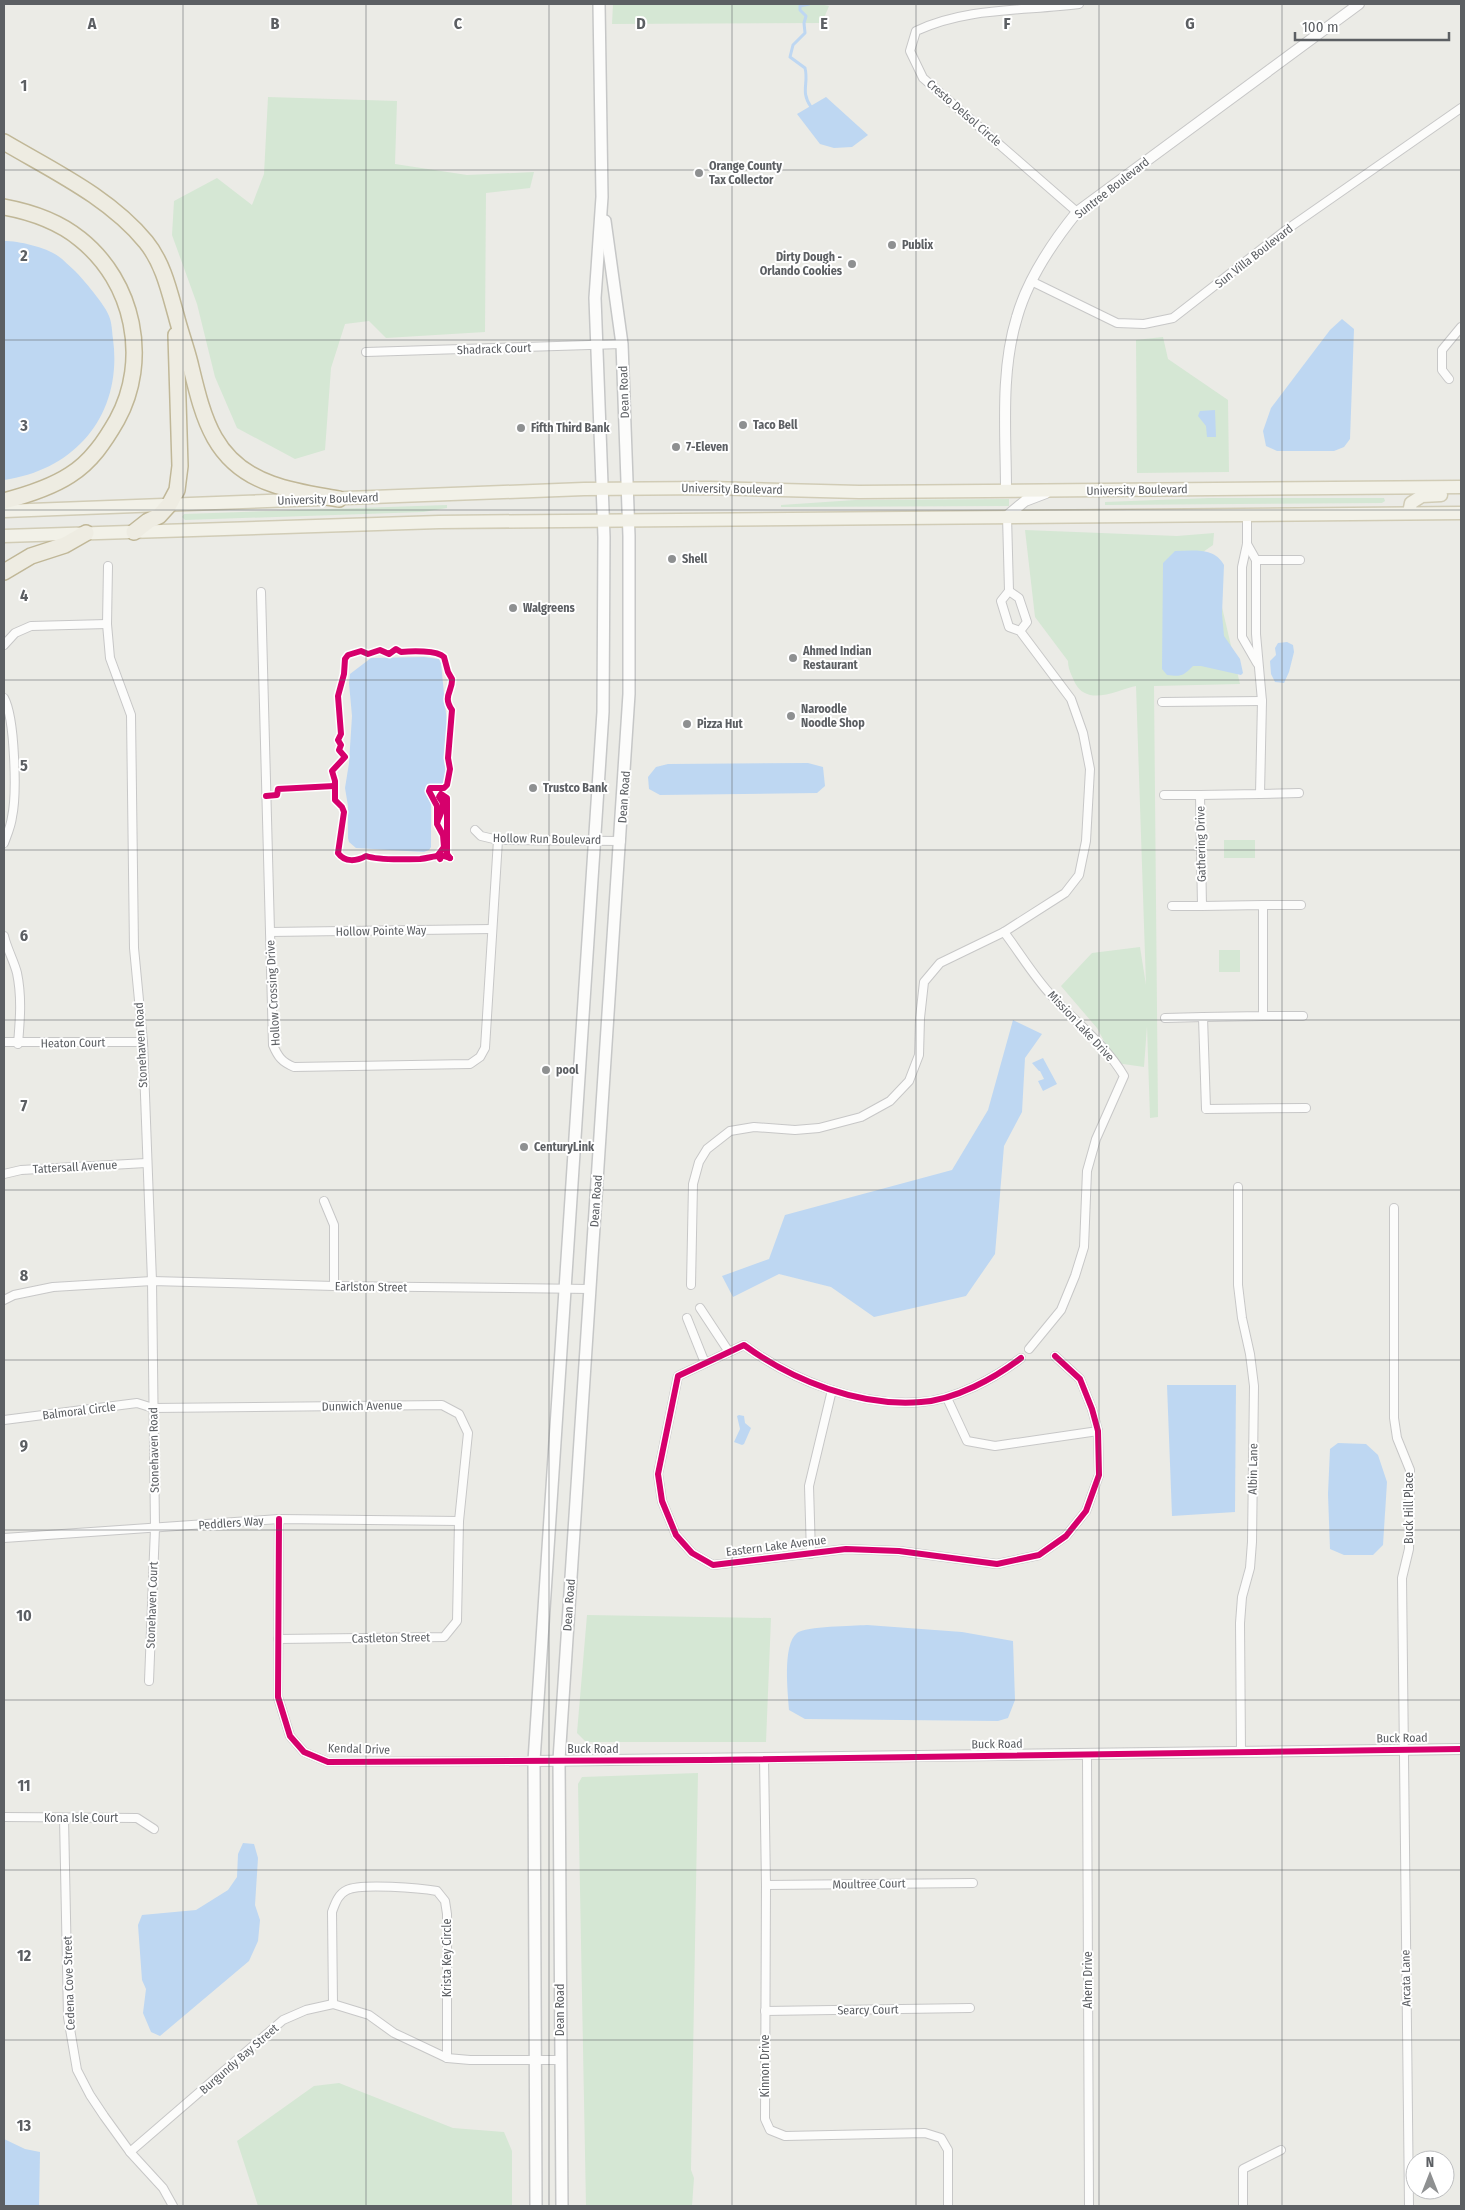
<svg xmlns="http://www.w3.org/2000/svg" width="1465" height="2210" viewBox="0 0 1465 2210" font-family="'Fira Sans Condensed',sans-serif">
<rect width="100%" height="100%" fill="#ebebe6"/>
<g fill="#d5e7d4">
<polygon points="613,4 820,4 829,6 822,23 612,24"/>
<polygon points="268,97 397,101 395,164 467,175 534,172 530,188 486,193 485,332 386,338 369,321 345,324 331,368 325,450 295,459 237,428 215,377 197,304 172,235 174,201 217,178 252,205 264,174"/>
<polygon points="1163,337 1168,359 1228,400 1229,472 1137,473 1136,340"/>
<polygon points="1209,498 1384,498 1385,501 1382,503 1105,505 1105,502"/>
<polygon points="1009,499 1009,506 781,507 781,505 855,500"/>
<polygon points="447,505 447,508 423,512 185,520 182,517 184,514"/>
<path d="M 1025,530 L 1177,536 L 1214,533 L 1213,545 L 1203,552 L 1221,603 L 1240,684 L 1154,686 L 1158,1117 L 1150,1118 L 1147,1026 L 1144,1067 L 1116,1063 L 1097,1028 L 1061,986 L 1092,953 L 1140,947 L 1146,985 L 1136,686 C 1117,690 1088,707 1075,683 C 1072,675 1068,670 1068,661 L 1035,617 Z"/>
<rect x="1224" y="840" width="31" height="18"/>
<rect x="1219" y="950" width="21" height="22"/>
<polygon points="587,1615 771,1618 766,1742 586,1742 577,1733"/>
<polygon points="698,1773 691,2170 694,2178 692,2206 586,2206 578,1784 582,1777"/>
<polygon points="339,2083 453,2128 504,2132 512,2151 512,2206 258,2206 237,2141 314,2086"/>
</g>
<g fill="#bed7f2">
<polygon points="826,97 868,135 852,147 834,148 820,144 797,114"/>
<path d="M 4,241 C 19,241 45,247 58,256 C 64,260 69,266 75,271 C 83,279 106,306 109,316 C 112,323 112,332 113,339 C 123,413 77,470 4,480 Z"/>
<polygon points="1342,319 1354,329 1350,439 1344,447 1334,451 1277,451 1266,446 1263,431 1271,408 1330,330"/>
<polygon points="1215,410 1216,437 1207,437 1206,426 1198,416 1200,411"/>
<path d="M 1175,551 C 1193,551 1214,547 1224,565 L 1222,614 L 1224,636 L 1240,659 L 1243,673 L 1241,675 L 1201,666 L 1193,666 C 1183,676 1181,677 1167,675 L 1162,669 L 1163,563 Z"/>
<polygon points="1287,642 1293,645 1294,652 1289,672 1284,683 1275,682 1271,674 1270,661 1276,655 1275,648 1278,643"/>
<polygon points="424,657 439,659 441,663 449,744 446,785 445,787 432,787 428,791 431,800 431,847 429,850 424,852 356,848 349,842 348,838 348,806 345,788 349,763 352,716 349,683 350,674 371,658"/>
<polygon points="808,763 823,767 825,786 817,793 660,795 649,789 648,777 656,767 668,764"/>
<polygon points="1013,1020 1042,1034 1025,1058 1022,1112 1004,1146 995,1254 966,1296 874,1317 831,1287 779,1274 733,1297 722,1276 769,1259 785,1215 952,1170 988,1110"/>
<polygon points="1043,1058 1057,1084 1043,1091 1038,1081 1044,1079 1040,1071 1039,1071 1032,1063"/>
<polygon points="1167,1385 1236,1385 1235,1512 1172,1516"/>
<polygon points="739,1415 744,1416 745,1423 751,1428 744,1444 742,1445 734,1442 740,1429 737,1416"/>
<polygon points="1338,1443 1366,1444 1378,1455 1387,1482 1383,1545 1373,1555 1344,1555 1330,1549 1328,1494 1330,1449"/>
<path d="M 867,1625 L 962,1632 L 1013,1641 L 1015,1700 L 1008,1718 L 998,1721 L 805,1719 L 789,1710 C 788,1693 782,1645 797,1633 C 806,1626 853,1626 867,1625 Z"/>
<polygon points="243,1843 254,1844 258,1858 255,1905 260,1920 258,1941 249,1961 160,2036 151,2032 143,2013 146,1989 142,1980 138,1925 142,1915 196,1910 228,1890 237,1877 238,1854"/>
<polygon points="4,2139 25,2149 40,2152 39,2206 4,2206"/>
</g>
<g fill="none" stroke-linecap="round" stroke-linejoin="round">
<path stroke="#bed7f2" stroke-width="3" d="M 809,4 L 800,6 L 800,10 L 806,16 L 804,23 L 805,33 L 793,45 L 790,57 L 805,68 C 809,84 800,91 811,107"/>
<g stroke="#c7c7c7" stroke-width="10">
<g id="minor">
<path d="M 1077,212 L 923,78 L 910,51 L 916,31 C 966,7 1025,11 1079,4"/>
<polyline points="1031,281 1117,323 1144,324 1173,318 1286,230 1461,108"/>
<polyline points="366,352 622,344"/>
<polyline points="1449,379 1442,370 1442,350 1461,327"/>
<polyline points="1247,514 1247,544 1242,567 1242,637 1257,663"/>
<polyline points="1007,516 1009,591"/>
<polyline points="1247,544 1256,560 1256,634 1262,701 1260,794 1200,795 1202,906 1263,905 1263,1016 1203,1017 1206,1109 1306,1108"/>
<polyline points="1256,560 1300,560"/>
<polyline points="108,566 107,624 110,658 131,715 134,948 143,1042 152,1281 155,1528 149,1681"/>
<path d="M 261,592 L 273,1045 C 278,1057 282,1062 294,1067 L 470,1064 L 480,1057 L 485,1048 L 498,840"/>
<polyline points="4,645 15,633 31,626 107,624"/>
<path d="M 4,698 C 15,718 17,794 12,817 C 11,826 7,835 4,843"/>
<polyline points="1162,702 1262,701"/>
<polyline points="1260,794 1299,793"/>
<polyline points="1164,795 1200,795"/>
<polyline points="475,830 481,836 498,840 621,841"/>
<polyline points="1263,905 1301,905"/>
<polyline points="1172,906 1202,906"/>
<polyline points="270,932 492,929"/>
<path d="M 1004,932 C 1020,953 1034,977 1052,996 C 1076,1023 1105,1044 1124,1076 L 1096,1139 L 1087,1171 L 1084,1247 L 1075,1276 L 1061,1310 L 1029,1349"/>
<path d="M 4,936 C 7,949 14,961 17,973 C 22,997 20,1020 18,1044"/>
<polyline points="1263,1016 1303,1016"/>
<polyline points="1165,1018 1203,1017"/>
<polyline points="4,1042 143,1042"/>
<polyline points="4,1174 21,1170 146,1163"/>
<polyline points="1238,1187 1238,1285 1242,1318 1250,1354 1254,1386 1252,1542 1250,1568 1242,1597 1240,1623 1241,1752"/>
<polyline points="324,1201 334,1225 334,1286"/>
<polyline points="1394,1208 1394,1418 1397,1438 1410,1470 1409,1549 1402,1578 1409,2206"/>
<polyline points="691,1285 693,1184 699,1162 707,1149 730,1131 754,1127 795,1130 819,1128 861,1117 890,1101 909,1081 919,1055 920,1018 924,982 940,963 1004,932 1065,893 1079,875 1086,841 1090,769 1083,733 1071,699 1020,631 1009,627 1001,601 1009,591 1019,598 1027,622 1020,631"/>
<polyline points="4,1300 14,1295 53,1287 152,1281 334,1286 591,1289"/>
<polyline points="700,1308 729,1352"/>
<polyline points="687,1318 705,1363"/>
<path d="M 1021,1358 C 995,1378 955,1400 921,1402 C 860,1407 793,1381 744,1345 L 678,1376 L 658,1474 L 662,1501 L 676,1535 L 692,1553 L 713,1565 L 846,1549 L 899,1551 L 997,1564 L 1039,1555 L 1066,1536 L 1086,1511 L 1099,1475 L 1098,1431 L 1092,1409 L 1080,1379 L 1055,1356"/>
<polyline points="947,1398 967,1441 995,1446 1098,1431"/>
<polyline points="4,1420 137,1403 153,1408 442,1405 459,1414 468,1433 459,1521 457,1621 444,1637 278,1639"/>
<polyline points="279,1519 278,1697 290,1736 304,1752 328,1762 534,1761"/>
<polyline points="4,1538 279,1519 459,1521"/>
<polyline points="811,1554 809,1486 832,1390"/>
<polyline points="1087,1754 1089,2206"/>
<polyline points="764,1758 766,1885 765,2119 770,2130 785,2136 925,2133 941,2138 948,2150 948,2206"/>
<polyline points="4,1817 137,1818 154,1829"/>
<polyline points="64,1818 68,2017 77,2070 90,2095 104,2116 130,2152 163,2188 173,2206"/>
<polyline points="766,1885 973,1883"/>
<path d="M 333,2004 L 332,1912 C 335,1904 338,1894 347,1890 C 360,1883 421,1888 437,1891 L 445,1901 L 447,1914 L 447,2058"/>
<polyline points="765,2011 970,2008"/>
<polyline points="130,2152 283,2020 306,2010 333,2004 369,2015 394,2033 447,2058 470,2060 561,2060"/>
<polyline points="1243,2206 1243,2169 1281,2150"/>
</g>
</g>
<g stroke="#c7c7c7" stroke-width="12">
<g id="tertiary">
<path d="M 1006,491 C 1006,433 1000,372 1017,317 C 1028,278 1052,243 1077,212 L 1359,4"/>
<polyline points="1007,516 1025,501 1046,493"/>
<polyline points="534,1761 1461,1749"/>
</g>
</g>
<g stroke="#c6c7c7" stroke-width="14">
<g id="secondary">
<polyline points="536,2206 534,1761 603,712 604,537 595,298 602,197 599,4"/>
<polyline points="562,2206 559,1760 629,694 629,536 622,344 605,221"/>
</g>
</g>
<g stroke="#d1ccb6" stroke-width="15">
<g id="primary">
<polyline points="4,511 584,489 710,488 859,492 1461,487"/>
<polyline points="1409,513 1411,503 1422,496 1441,495"/>
<polyline points="4,536 439,522 1461,513"/>
</g>
</g>
<g stroke="#c0b797" stroke-width="18">
<g id="motorway">
<path d="M 4,142 C 53,171 109,197 146,242 C 163,263 169,290 176,315 C 180,331 186,347 190,363 C 203,417 213,464 272,484 C 294,492 317,495 339,499"/>
<path d="M 4,207 C 31,212 58,221 80,239 C 134,282 150,360 117,420 C 105,441 91,462 70,475 C 50,488 27,495 4,501"/>
<polyline points="134,532 148,521 159,516 169,505 177,490 180,466 176,335"/>
<polyline points="4,572 31,556 65,545 86,533"/>
</g>
</g>
<use href="#minor" stroke="#fcfcfb" stroke-width="8"/>
<use href="#tertiary" stroke="#fcfcfb" stroke-width="10"/>
<use href="#secondary" stroke="#fcfcfb" stroke-width="11"/>
<use href="#primary" stroke="#f2f1e8" stroke-width="12"/>
<use href="#motorway" stroke="#eeece2" stroke-width="15"/>
<g stroke="#fff" stroke-width="9">
<g id="cycleway">
<polyline points="266,796 277,795 278,789 334,786"/>
<path d="M 437,822 L 437,806 L 429,791 L 430,788 L 444,788 L 447,785 L 450,769 L 448,758 L 452,710 C 442,696 453,691 452,679 L 448,672 L 444,657 C 437,650 411,651 401,652 L 396,649 L 389,654 L 380,650 L 368,654 L 361,651 L 348,655 L 345,659 L 344,674 L 338,696 L 341,734 L 338,740 L 341,745 L 339,750 L 345,757 L 332,771 L 335,781 L 335,800 L 342,807 L 344,812 L 338,853 C 345,863 357,861 366,856 C 380,861 405,859 420,859 C 432,858 439,853 450,858"/>
<path d="M 440,859 L 438,855 L 444,847 L 443,835 L 437,824 C 439,813 448,807 439,797 L 441,794 L 447,798 L 447,854 L 450,858"/>
<path d="M 1021,1358 C 995,1378 955,1400 921,1402 C 860,1407 793,1381 744,1345 L 678,1376 L 658,1474 L 662,1501 L 676,1535 L 692,1553 L 713,1565 L 846,1549 L 899,1551 L 997,1564 L 1039,1555 L 1066,1536 L 1086,1511 L 1099,1475 L 1098,1431 L 1092,1409 L 1080,1379 L 1055,1356"/>
<polyline points="279,1519 278,1697 290,1736 304,1752 328,1762 709,1760 1461,1749"/>
</g>
</g>
<use href="#cycleway" stroke="#d6006c" stroke-width="6"/>
</g>
<path fill="none" stroke="#5c5f63" stroke-width="1" stroke-opacity="0.55" d="M 183,4 L 183,2206M 366,4 L 366,2206M 549,4 L 549,2206M 732,4 L 732,2206M 916,4 L 916,2206M 1099,4 L 1099,2206M 1282,4 L 1282,2206M 4,170 L 1461,170M 4,340 L 1461,340M 4,510 L 1461,510M 4,680 L 1461,680M 4,850 L 1461,850M 4,1020 L 1461,1020M 4,1190 L 1461,1190M 4,1360 L 1461,1360M 4,1530 L 1461,1530M 4,1700 L 1461,1700M 4,1870 L 1461,1870M 4,2040 L 1461,2040"/>
<g fill="#8e9091" stroke="#fff" stroke-width="2">
<circle cx="699" cy="173" r="5"/>
<circle cx="892" cy="245" r="5"/>
<circle cx="852" cy="264" r="5"/>
<circle cx="743" cy="425" r="5"/>
<circle cx="521" cy="428" r="5"/>
<circle cx="676" cy="447" r="5"/>
<circle cx="672" cy="559" r="5"/>
<circle cx="513" cy="608" r="5"/>
<circle cx="793" cy="658" r="5"/>
<circle cx="791" cy="716" r="5"/>
<circle cx="687" cy="724" r="5"/>
<circle cx="533" cy="788" r="5"/>
<circle cx="546" cy="1070" r="5"/>
<circle cx="524" cy="1147" r="5"/>
</g>
<g text-anchor="middle" dominant-baseline="central" stroke-width="4" stroke-linejoin="round" paint-order="stroke">
<g font-size="12" fill="#5c5f63" stroke="#fff">
<text transform="translate(964 113) rotate(41)">Cresto Delsol Circle</text>
<text transform="translate(1112 188) rotate(-38)">Suntree Boulevard</text>
<text transform="translate(1254 256) rotate(-38)">Sun Villa Boulevard</text>
<text transform="translate(494 349) rotate(-2)">Shadrack Court</text>
<text transform="translate(624 392) rotate(-92)">Dean Road</text>
<text transform="translate(732 489) rotate(1)">University Boulevard</text>
<text transform="translate(1137 490) rotate(-1)">University Boulevard</text>
<text transform="translate(328 499) rotate(-2)">University Boulevard</text>
<text transform="translate(624 797) rotate(-86)">Dean Road</text>
<text transform="translate(547 839) rotate(1)">Hollow Run Boulevard</text>
<text transform="translate(1201 844) rotate(-91)">Gathering Drive</text>
<text transform="translate(381 931) rotate(-1)">Hollow Pointe Way</text>
<text transform="translate(273 993) rotate(-93)">Hollow Crossing Drive</text>
<text transform="translate(1081 1026) rotate(47)">Mission Lake Drive</text>
<text transform="translate(73 1043) rotate(-1)">Heaton Court</text>
<text transform="translate(141 1045) rotate(-93)">Stonehaven Road</text>
<text transform="translate(75 1167) rotate(-3)">Tattersall Avenue</text>
<text transform="translate(596 1201) rotate(-86)">Dean Road</text>
<text transform="translate(371 1287) rotate(1)">Earlston Street</text>
<text transform="translate(362 1406) rotate(-1)">Dunwich Avenue</text>
<text transform="translate(79 1411) rotate(-7)">Balmoral Circle</text>
<text transform="translate(154 1450) rotate(-91)">Stonehaven Road</text>
<text transform="translate(1253 1469) rotate(-89)">Albin Lane</text>
<text transform="translate(1409 1508) rotate(-90)">Buck Hill Place</text>
<text transform="translate(231 1523) rotate(-4)">Peddlers Way</text>
<text transform="translate(776 1546) rotate(-7)">Eastern Lake Avenue</text>
<text transform="translate(152 1605) rotate(-88)">Stonehaven Court</text>
<text transform="translate(569 1605) rotate(-86)">Dean Road</text>
<text transform="translate(391 1638) rotate(-1)">Castleton Street</text>
<text transform="translate(1402 1738) rotate(-1)">Buck Road</text>
<text transform="translate(997 1744) rotate(-1)">Buck Road</text>
<text transform="translate(359 1749) rotate(2)">Kendal Drive</text>
<text x="593" y="1749">Buck Road</text>
<text x="81" y="1818">Kona Isle Court</text>
<text transform="translate(869 1884) rotate(-1)">Moultree Court</text>
<text transform="translate(447 1958) rotate(-90)">Krista Key Circle</text>
<text transform="translate(1406 1978) rotate(-91)">Arcata Lane</text>
<text transform="translate(1088 1980) rotate(-90)">Ahern Drive</text>
<text transform="translate(69 1983) rotate(-92)">Cedena Cove Street</text>
<text transform="translate(560 2010) rotate(-90)">Dean Road</text>
<text transform="translate(868 2010) rotate(-1)">Searcy Court</text>
<text transform="translate(239 2059) rotate(-41)">Burgundy Bay Street</text>
<text transform="translate(765 2066) rotate(-90)">Kinnon Drive</text>
</g>
<g font-size="12" font-weight="bold" fill="#5c5f63" stroke="#fff" text-anchor="start">
<text x="709" y="166">Orange County<tspan x="709" dy="14">Tax Collector</tspan></text>
<text x="902" y="245">Publix</text>
<text x="842" y="257" text-anchor="end">Dirty Dough -<tspan x="842" dy="14">Orlando Cookies</tspan></text>
<text x="753" y="425">Taco Bell</text>
<text x="531" y="428">Fifth Third Bank</text>
<text x="686" y="447">7-Eleven</text>
<text x="682" y="559">Shell</text>
<text x="523" y="608">Walgreens</text>
<text x="803" y="651">Ahmed Indian<tspan x="803" dy="14">Restaurant</tspan></text>
<text x="801" y="709">Naroodle<tspan x="801" dy="14">Noodle Shop</tspan></text>
<text x="697" y="724">Pizza Hut</text>
<text x="543" y="788">Trustco Bank</text>
<text x="556" y="1070">pool</text>
<text x="534" y="1147">CenturyLink</text>
</g>
</g>
<g font-size="16" text-anchor="middle" font-weight="bold" fill="#5c5f63" stroke="#fff" stroke-width="4" stroke-linejoin="round" paint-order="stroke">
<text x="92" y="29">A</text>
<text x="275" y="29">B</text>
<text x="458" y="29">C</text>
<text x="641" y="29">D</text>
<text x="824" y="29">E</text>
<text x="1007" y="29">F</text>
<text x="1190" y="29">G</text>
<text x="24" y="91">1</text>
<text x="24" y="261">2</text>
<text x="24" y="431">3</text>
<text x="24" y="601">4</text>
<text x="24" y="771">5</text>
<text x="24" y="941">6</text>
<text x="24" y="1111">7</text>
<text x="24" y="1281">8</text>
<text x="24" y="1451">9</text>
<text x="24" y="1621">10</text>
<text x="24" y="1791">11</text>
<text x="24" y="1961">12</text>
<text x="24" y="2131">13</text>
</g>
<rect width="1465" height="2210" fill="none" stroke="#5c5f63" stroke-width="10"/>
<g transform="translate(1430 2175)"><circle r="24" fill="#ffffff" stroke="#bebfc1"/>
<path d="M0-4L9 19L0 12L-9 19Z" fill="#8e9091"/>
<text y="-8" font-size="14" font-weight="bold" text-anchor="middle" fill="#5c5f63">N</text>
</g>
<path d="M1295 32v8h154v-8" fill="none" stroke="#5c5f63" stroke-width="2.5"/>
<text x="1302" y="32" font-size="15" fill="#5c5f63" stroke="#ffffff" stroke-width="4" paint-order="stroke">100 m</text>
</svg>
